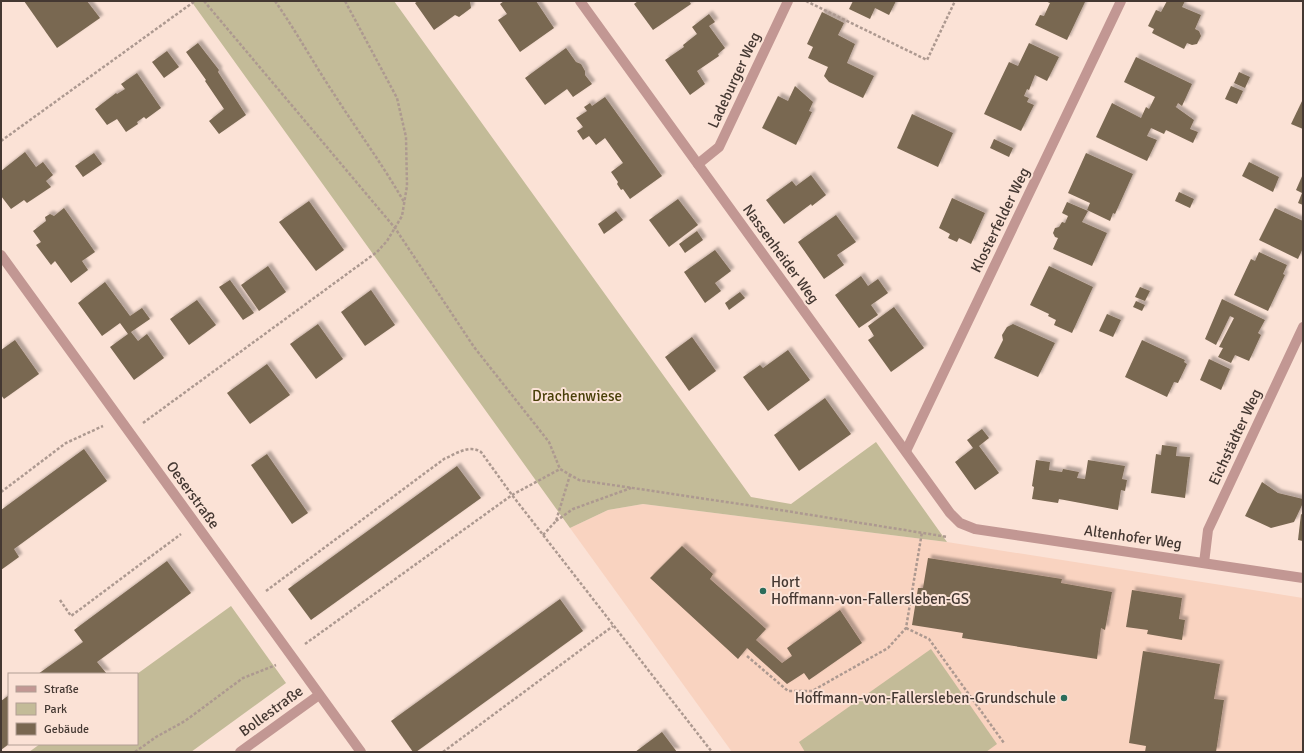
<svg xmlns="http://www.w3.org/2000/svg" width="1304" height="753" viewBox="0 0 1304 753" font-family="Signika,sans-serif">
<defs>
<filter id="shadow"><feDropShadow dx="3.5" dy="-3.5" stdDeviation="1" flood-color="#0004"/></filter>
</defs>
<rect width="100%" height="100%" fill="#fbe2d6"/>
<polygon fill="#f9d3c0" points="643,504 947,542 1303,598 1303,752 732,752 570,528 608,510"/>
<g fill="#c3bb98">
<polygon points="191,1 394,1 751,497 791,504 876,442 947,542 643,504 608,510 570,528"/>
<polygon points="231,606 286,683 191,752 29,752 40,744 137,744 137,674"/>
<polygon points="931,649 997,744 986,752 805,752 799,742"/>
</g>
<g fill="#796751" filter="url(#shadow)">
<polygon points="24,1 87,1 100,18 57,48"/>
<polygon points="418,1 472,1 470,2 471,8 459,17 455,15 434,30 415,3"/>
<polygon points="504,1 536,1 554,28 520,52 498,20 507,14 500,4"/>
<polygon points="638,1 689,1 691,4 653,30 634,4"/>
<polygon points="853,1 896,1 889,15 875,8 870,19 849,9"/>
<polygon points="1045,1 1082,1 1085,2 1067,40 1035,25 1040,15 1044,16 1050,3"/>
<polygon points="1167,1 1185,1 1182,7 1201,15 1195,29 1199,31 1201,36 1197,44 1192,45 1187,43 1184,49 1152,33 1154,29 1148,26 1156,10 1161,12"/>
<polygon points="822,12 844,23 838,35 855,44 847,63 874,76 863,98 829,82 824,76 828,67 808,58 813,47 807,44"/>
<polygon points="709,14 715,22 709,26 725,48 718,54 719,56 697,71 705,84 690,95 665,60 684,47 683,45 697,34 692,27"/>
<polygon points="198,43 219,70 218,72 246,115 219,134 209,121 224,109 205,81 206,80 186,52"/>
<polygon points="1029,43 1059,57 1047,81 1035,75 1029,90 1027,89 1024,96 1029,98 1027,102 1034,105 1021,131 984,114 1009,62 1018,66"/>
<polygon points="566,48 576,62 581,64 585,71 585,75 592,84 573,97 567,89 545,105 525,78"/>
<polygon points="167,51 179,67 164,78 152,62"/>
<polygon points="1136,57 1192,84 1182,106 1178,103 1176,107 1173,105 1194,120 1190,129 1198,132 1193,143 1166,130 1164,134 1151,128 1147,136 1157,140 1147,161 1096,137 1112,103 1141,118 1146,107 1149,109 1155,97 1124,82"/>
<polygon points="1239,72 1250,77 1245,88 1234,83"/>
<polygon points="137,73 161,108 146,119 144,117 137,122 138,124 126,132 117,119 107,125 95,109 116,93 117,94 125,89 121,84"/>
<polygon points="795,86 813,102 809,111 812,112 796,145 762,128 778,96 788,101"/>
<polygon points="1231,86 1243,91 1237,104 1225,99"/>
<polygon points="605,97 662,176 630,199 623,189 621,190 617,184 618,182 611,172 623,163 605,138 596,145 589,136 583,140 577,131 583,127 576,118 587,111 584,107 590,103 592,106"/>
<polygon points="1303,99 1303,129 1291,124"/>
<polygon points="912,114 953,133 938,167 897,148"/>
<polygon points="994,139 1013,148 1009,157 990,148"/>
<polygon points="25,152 36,167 43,162 53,175 46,181 51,187 27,203 24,200 11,209 1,196 1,171"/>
<polygon points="94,153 102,164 83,177 75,166"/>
<polygon points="1086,153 1133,174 1115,214 1113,213 1110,221 1087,210 1090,203 1068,193"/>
<polygon points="1249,162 1279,177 1273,192 1242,176"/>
<polygon points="1303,174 1303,205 1298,203 1302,193 1296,190"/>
<polygon points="811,175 826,195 812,206 811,204 784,224 766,200 792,181 796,186"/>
<polygon points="1179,192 1194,199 1190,208 1175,201"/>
<polygon points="952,198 985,213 971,244 959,238 957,242 948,238 950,234 939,228"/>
<polygon points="678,199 698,225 669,247 649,220"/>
<polygon points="309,201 344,250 316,271 279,222"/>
<polygon points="1067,202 1088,211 1082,222 1107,233 1092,266 1053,249 1058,238 1055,237 1053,233 1055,228 1059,227 1062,222 1065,223 1068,216 1062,213"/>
<polygon points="64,208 95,252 82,261 88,270 71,283 55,261 51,265 36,245 41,242 33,231 46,221 45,217 50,214 54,216"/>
<polygon points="1275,208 1303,221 1303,248 1298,259 1259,240"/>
<polygon points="616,211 623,220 604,234 598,224"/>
<polygon points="836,215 856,242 837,255 844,265 824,279 798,242"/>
<polygon points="697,231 703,240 685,253 679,244"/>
<polygon points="715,250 731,271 715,283 721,291 705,303 684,272"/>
<polygon points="1259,252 1287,265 1283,274 1285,275 1268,311 1234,295 1251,259 1255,261"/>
<polygon points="268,266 286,292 259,311 241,285"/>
<polygon points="1049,266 1093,287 1072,333 1054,325 1056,320 1048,316 1049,314 1030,305"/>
<polygon points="861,276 868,286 878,279 888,293 871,305 878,315 859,328 835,295"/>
<polygon points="230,280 254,313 243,320 219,287"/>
<polygon points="105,282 130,316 142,308 150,319 131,332 138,341 147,334 164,358 134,380 110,347 128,334 120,323 102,336 78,303"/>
<polygon points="1140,287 1150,291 1145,301 1135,297"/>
<polygon points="371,290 395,325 365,346 341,312"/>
<polygon points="740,292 745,298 729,310 725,303"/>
<polygon points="1222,299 1265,320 1258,333 1261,335 1249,361 1235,355 1231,363 1218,357 1223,348 1219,347 1234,318 1230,316 1216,345 1205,339"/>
<polygon points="197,300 216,325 189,345 170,319"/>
<polygon points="1136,301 1145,305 1142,311 1133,307"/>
<polygon points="894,307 924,348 891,372 868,340 874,336 868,326"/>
<polygon points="1107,314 1121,320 1113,337 1099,331"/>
<polygon points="318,324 343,359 316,379 290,344"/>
<polygon points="1013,324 1055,343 1038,377 994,358 1003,340 1002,335 1007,327"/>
<polygon points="692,337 716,371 689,391 665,357"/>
<polygon points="15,340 39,374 4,399 1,395 1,350"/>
<polygon points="1142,340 1185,360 1184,362 1187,364 1178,383 1174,382 1167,397 1125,377"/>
<polygon points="788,350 810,380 768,411 743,377 760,365 763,368"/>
<polygon points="1209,359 1230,369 1221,390 1200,380"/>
<polygon points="267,364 290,395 250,424 227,393"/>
<polygon points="825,398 851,434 799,471 774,435"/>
<polygon points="982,429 989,438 979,446 999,473 975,490 955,462 973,448 967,440"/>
<polygon points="1162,445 1177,447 1176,456 1190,457 1185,498 1151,493 1156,454 1161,455"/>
<polygon points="84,449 107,481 14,549 19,557 1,570 1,510"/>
<polygon points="267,454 308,513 292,524 251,465"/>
<polygon points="1036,460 1050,462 1049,470 1062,472 1063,469 1079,472 1077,478 1085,479 1088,460 1125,466 1122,479 1127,480 1125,491 1121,490 1118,510 1059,499 1058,503 1032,499 1034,487 1032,486"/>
<polygon points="457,466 481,498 311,620 288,589"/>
<polygon points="1262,482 1278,493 1303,499 1303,503 1294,522 1271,528 1245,516"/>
<polygon points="1301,514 1303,515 1303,541 1298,540"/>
<polygon points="682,546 713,574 710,579 766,629 756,640 782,663 792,656 787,648 840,610 862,643 809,680 804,673 787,684 747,648 738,659 650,578"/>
<polygon points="928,558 1062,579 1061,583 1112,592 1105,630 1101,628 1097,659 962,638 963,633 912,625 918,588 923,588"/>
<polygon points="167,561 191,593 97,662 107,674 38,674 83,642 74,630"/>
<polygon points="1132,590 1182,598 1179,619 1185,620 1182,640 1147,634 1148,630 1126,627"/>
<polygon points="560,599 583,631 416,752 413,752 391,721"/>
<polygon points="1143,651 1220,664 1214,699 1224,700 1216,752 1197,751 1197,752 1145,752 1146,746 1129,743"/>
<polygon points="9,695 9,744 1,750 1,701"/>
<polygon points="662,732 677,752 635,752"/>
</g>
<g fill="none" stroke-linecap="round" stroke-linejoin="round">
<g stroke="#ad9990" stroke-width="2.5" stroke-dasharray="3 2" stroke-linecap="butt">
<polyline points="204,1 395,228 474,347 549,442 560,469 579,480 780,510 948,537"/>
<path d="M 275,1 C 296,31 314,64 334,94 C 357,130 383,165 404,202"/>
<polyline points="806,1 927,60 955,1"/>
<polyline points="1,141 195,1"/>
<polyline points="143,423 377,252 387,241 402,216 407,186 406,137 397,98 345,1"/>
<polyline points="1,492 66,443 103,426"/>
<polyline points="556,521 573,509 631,488"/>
<polyline points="543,535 556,521 570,475"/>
<path d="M 266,591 L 444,459 C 456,454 469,444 481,452 L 512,495 L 712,752"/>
<polyline points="60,600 71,616 181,534"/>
<polyline points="906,628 929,639 1004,743"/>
<polyline points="305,644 512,495 560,469"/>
<polyline points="747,656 788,691 812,691 888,648 906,628 922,532"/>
<polyline points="135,752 156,737 185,721 243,678 276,665"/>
<polyline points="443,752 613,626"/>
</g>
<g stroke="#c29793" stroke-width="10">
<polyline points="580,1 950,513 960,523 975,529 1303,578"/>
<polyline points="698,164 719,147 788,1"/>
<polyline points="1,255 361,752"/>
<polyline points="906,451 1121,1"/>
<polyline points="1204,563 1208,530 1303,327"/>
<polyline points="240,752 319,695"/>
</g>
</g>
<g fill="#2c6c5a" stroke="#fbe2d6" stroke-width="1.5">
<circle cx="763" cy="591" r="4"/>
<circle cx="1064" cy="698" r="4"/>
</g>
<g text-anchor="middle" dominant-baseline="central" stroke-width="4" stroke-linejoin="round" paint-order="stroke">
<g font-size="15" fill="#443832" stroke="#fbe2d6">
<text transform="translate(734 80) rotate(-65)">Ladeburger Weg</text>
<text transform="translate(1000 220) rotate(-64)">Klosterfelder Weg</text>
<text transform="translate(781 254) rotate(54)">Nassenheider Weg</text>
<text transform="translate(1235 437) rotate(-65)">Eichstädter Weg</text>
<text transform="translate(193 495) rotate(54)">Oeserstraße</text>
<text transform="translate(1133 537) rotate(8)">Altenhofer Weg</text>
<text transform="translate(271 711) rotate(-36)">Bollestraße</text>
</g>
<g font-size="15" fill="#493f08" stroke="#fbe2d6">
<text x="577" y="396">Drachenwiese</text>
</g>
<g font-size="15" fill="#443832" stroke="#fbe2d6" text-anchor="start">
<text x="771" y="582">Hort<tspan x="771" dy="17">Hoffmann-von-Fallersleben-GS</tspan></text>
<text x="1056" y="698" text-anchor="end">Hoffmann-von-Fallersleben-Grundschule</text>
</g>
</g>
<rect width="1304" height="753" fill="none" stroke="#443832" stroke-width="4"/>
<rect x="8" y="673" width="130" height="72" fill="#fbe2d6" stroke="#b29e94"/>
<rect x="16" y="686" width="20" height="6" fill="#c29793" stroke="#b29e94"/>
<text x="44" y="693" font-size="12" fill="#443832">Straße</text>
<rect x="16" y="703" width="20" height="12" fill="#c3bb98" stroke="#b29e94"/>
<text x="44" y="713" font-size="12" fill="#443832">Park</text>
<rect x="16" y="723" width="20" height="12" fill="#796751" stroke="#b29e94"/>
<text x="44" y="733" font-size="12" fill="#443832">Gebäude</text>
</svg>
